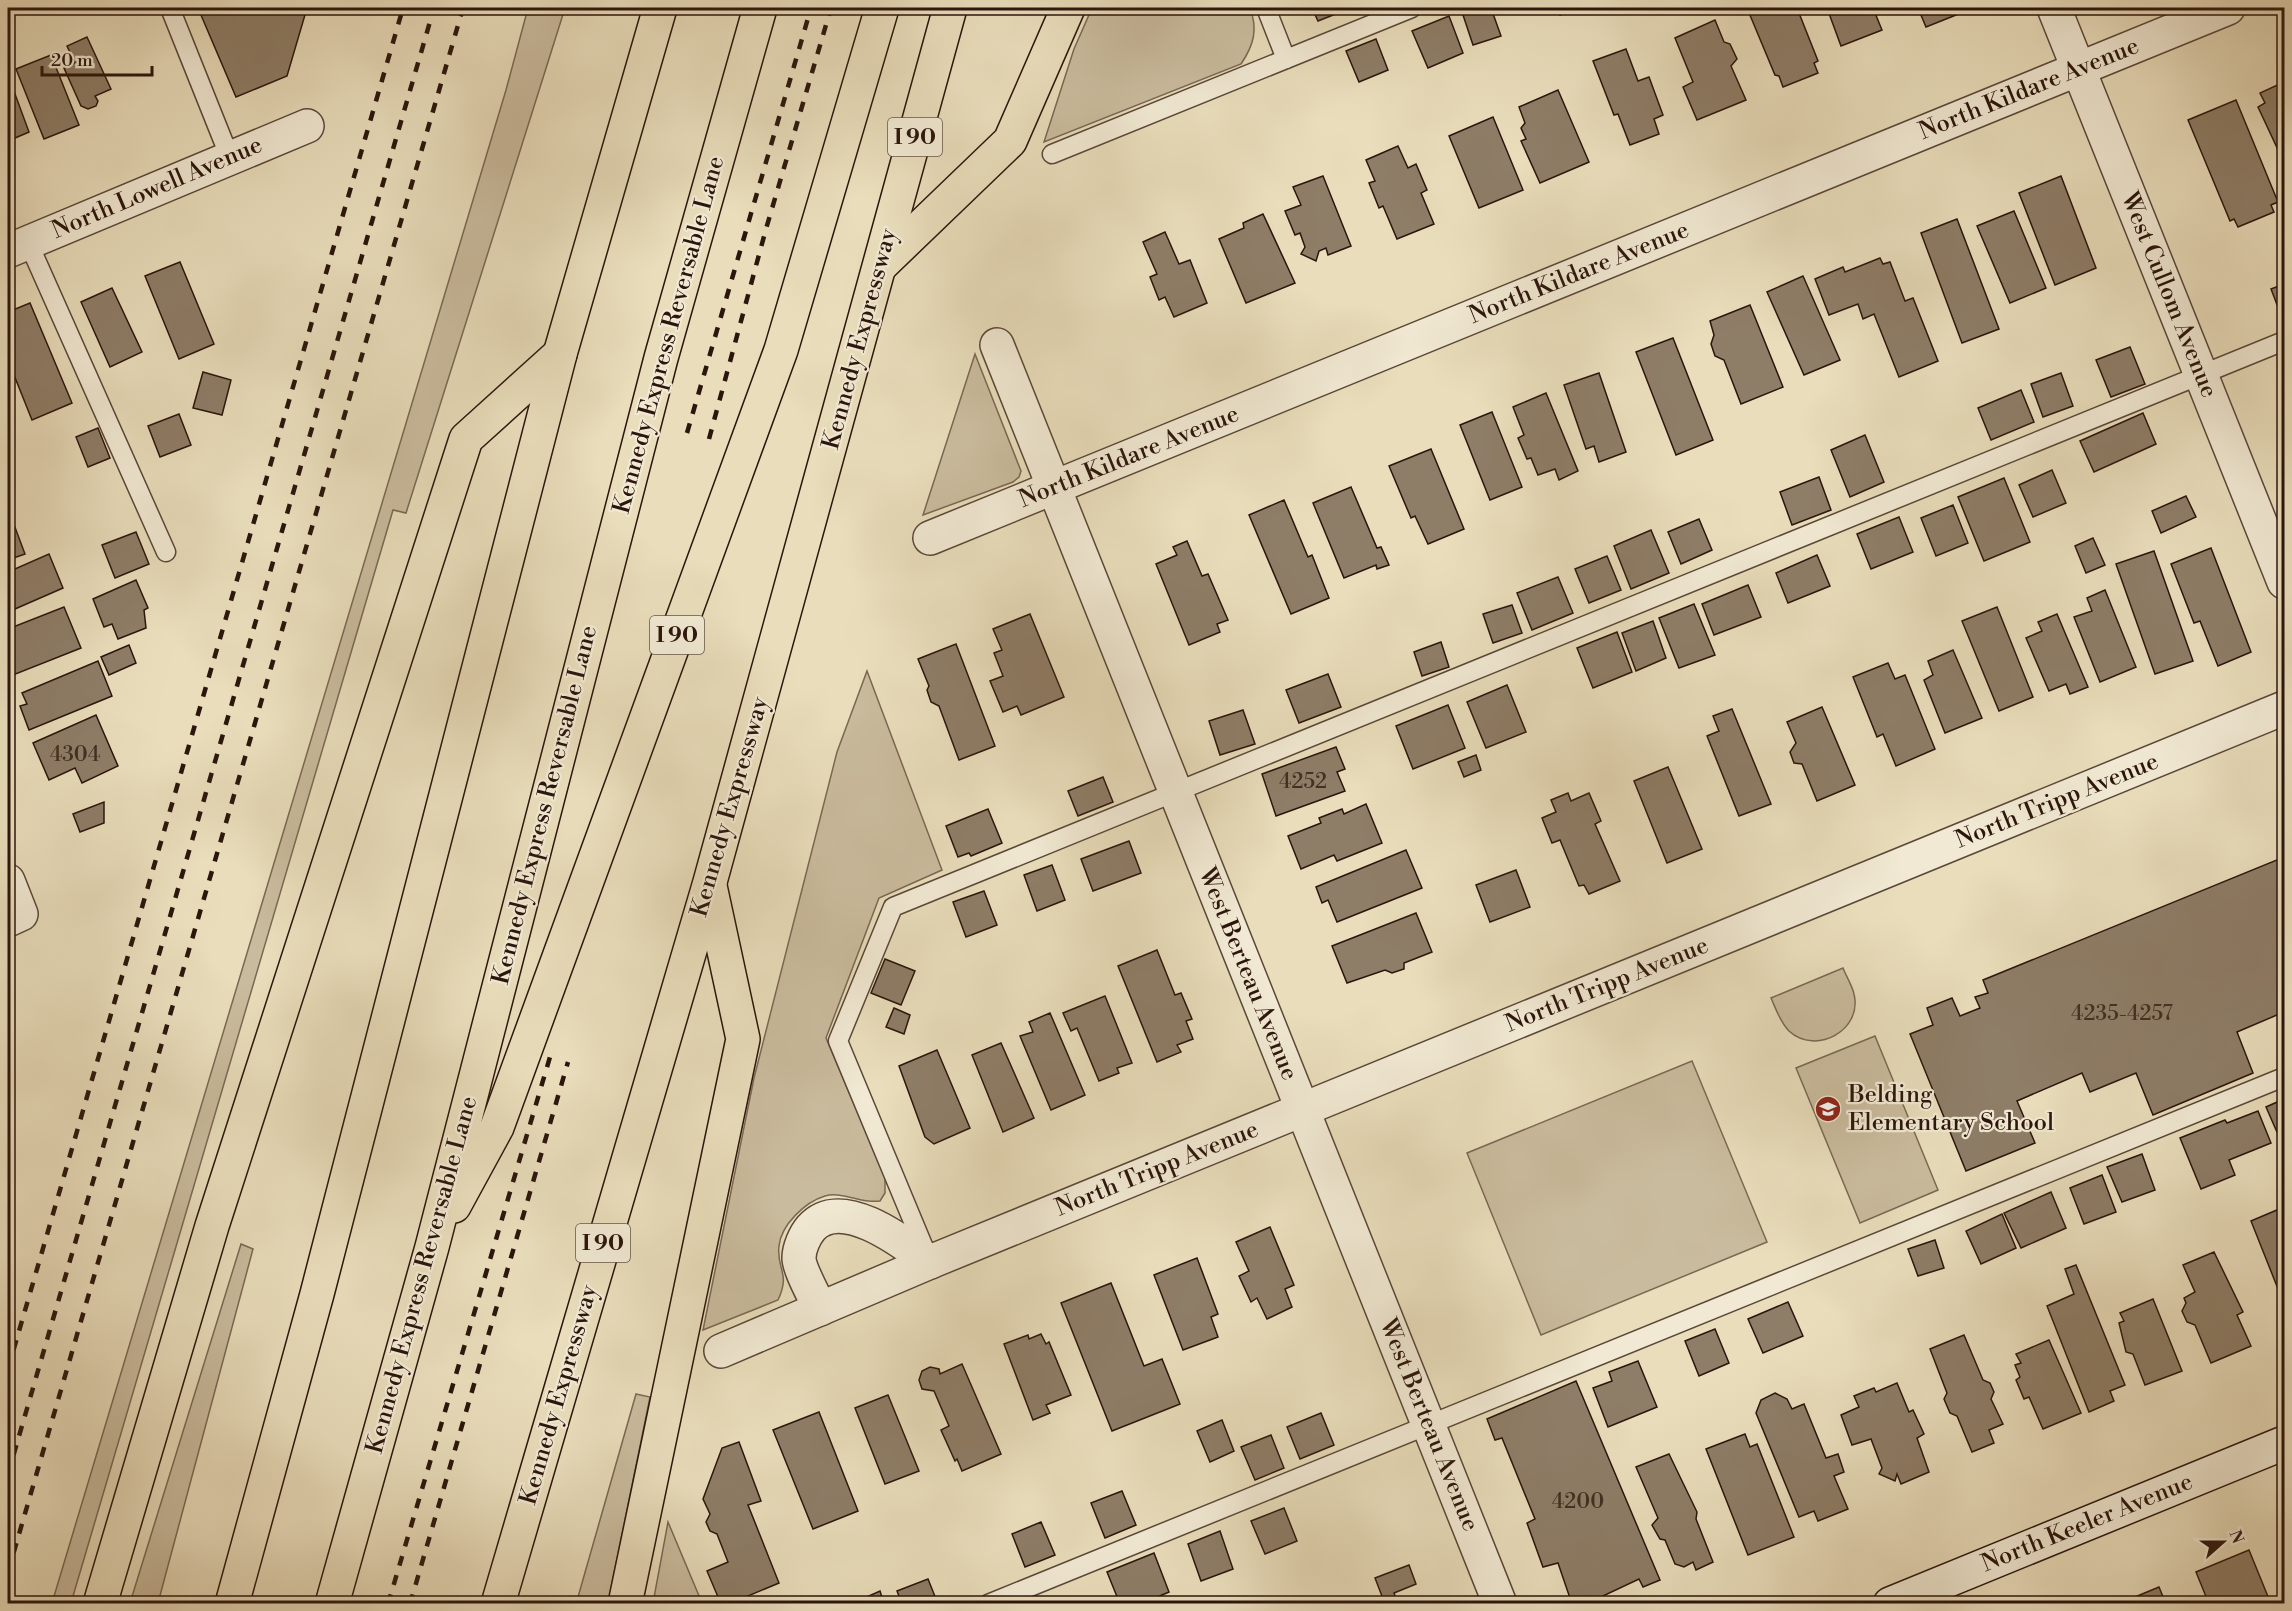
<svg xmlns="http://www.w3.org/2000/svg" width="2292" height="1611" viewBox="0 0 2292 1611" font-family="'Libre Bodoni',serif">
<rect width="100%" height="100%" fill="#e9ddbb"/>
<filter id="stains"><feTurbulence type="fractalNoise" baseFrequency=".00333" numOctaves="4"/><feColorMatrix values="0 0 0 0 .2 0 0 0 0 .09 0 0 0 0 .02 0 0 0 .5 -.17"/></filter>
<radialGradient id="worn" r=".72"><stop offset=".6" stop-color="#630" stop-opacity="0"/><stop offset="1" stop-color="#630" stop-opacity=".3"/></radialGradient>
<g fill="#c9bb9d" stroke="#7a6854" stroke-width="1.5">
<polygon points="528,8 565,8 406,513 393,510 71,1603 52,1603 506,90"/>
<path d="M 1092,8 L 1250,8 C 1258,29 1254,45 1241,64 L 1044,142 L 1074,49 Z"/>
<polygon points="975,354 1021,471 1019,477 1013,482 923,515"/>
<path d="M 867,671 L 942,870 L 879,898 L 826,1038 L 885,1178 L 885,1193 L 880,1201 C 862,1204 843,1191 825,1196 C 805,1202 781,1225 779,1246 C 776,1270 791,1272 778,1300 L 703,1330 L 754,1078 L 837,752 Z"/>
<path d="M 1843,968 C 1846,976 1852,985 1854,994 C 1863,1030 1816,1056 1789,1031 C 1780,1022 1776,1009 1771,998 Z"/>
<polygon points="1875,1036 1938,1190 1860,1223 1796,1068"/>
<polygon points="1692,1061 1767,1242 1541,1335 1467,1153"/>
<polygon points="241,1244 253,1249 158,1603 130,1603"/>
<polygon points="636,1394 650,1397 608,1603 576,1604"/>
<polygon points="668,1522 702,1603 653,1603"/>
</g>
<g fill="#8e7d67" stroke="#2b150c" stroke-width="1.5">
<polygon points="198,8 307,8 287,76 236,97"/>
<polygon points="1312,8 1351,8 1318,21"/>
<polygon points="1464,8 1491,8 1501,36 1473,45 1461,9"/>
<polygon points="1557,8 1579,8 1560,15"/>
<polygon points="1747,8 1797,8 1818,61 1814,63 1818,73 1783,87 1779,76 1775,75"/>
<polygon points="1827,8 1873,8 1882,30 1841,46"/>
<polygon points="1918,8 1959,8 1961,13 1926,27"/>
<polygon points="1449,16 1463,53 1428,68 1412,31"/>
<polygon points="1715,20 1724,42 1730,44 1737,59 1731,66 1746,100 1697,120 1683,87 1693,82 1675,38"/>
<polygon points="87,37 111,89 95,96 98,101 96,106 88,109 81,106 64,68 75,63 67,46"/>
<polygon points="1376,39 1388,70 1359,82 1346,51"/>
<polygon points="1626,49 1638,81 1649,77 1663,115 1654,119 1659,134 1630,145 1618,114 1614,115 1593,61"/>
<polygon points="51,55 79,125 44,139 16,69"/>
<polygon points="8,75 29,132 8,141"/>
<polygon points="2284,82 2284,155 2280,154 2258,107 2265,103 2260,93"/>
<polygon points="1558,90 1589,162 1540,183 1521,141 1526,139 1521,128 1525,123 1519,107"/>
<polygon points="2236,100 2278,202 2271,205 2274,212 2238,227 2234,219 2230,221 2188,120"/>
<polygon points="1493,117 1523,190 1479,208 1449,136"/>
<polygon points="1398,146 1408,168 1416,164 1427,190 1421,193 1434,224 1397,239 1383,206 1379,208 1369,183 1375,181 1366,160"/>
<polygon points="1323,176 1351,246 1328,255 1326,248 1319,251 1316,261 1301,254 1305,247 1300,233 1295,235 1285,211 1301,205 1293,187"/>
<polygon points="2061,176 2096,268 2055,285 2019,193"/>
<polygon points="2014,211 2046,288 2010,303 1977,226"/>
<polygon points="1263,214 1295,283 1246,303 1219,239 1244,228 1243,223"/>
<polygon points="1957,219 1999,329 1962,343 1921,233"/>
<polygon points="1165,232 1179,264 1190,260 1207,303 1174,317 1165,297 1159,300 1150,277 1157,274 1143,242"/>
<polygon points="1880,258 1883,264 1890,262 1905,301 1913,298 1938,361 1899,377 1874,314 1863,319 1858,304 1829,315 1815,279 1843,267 1845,272"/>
<polygon points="180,262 214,344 179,359 145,276"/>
<polygon points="1803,276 1840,360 1804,375 1767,292"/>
<polygon points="2284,284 2284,323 2271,289"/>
<polygon points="112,288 142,352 110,367 81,302"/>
<polygon points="30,303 72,403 32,420 8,360 8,312"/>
<polygon points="1750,305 1783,387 1741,404 1724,360 1715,356 1711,344 1714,335 1710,321"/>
<polygon points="1673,338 1713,440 1676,455 1636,352"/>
<polygon points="2130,347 2145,384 2111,397 2096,360"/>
<polygon points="203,372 231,380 222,415 193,408"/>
<polygon points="1599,373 1626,452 1599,462 1594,446 1586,449 1564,385"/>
<polygon points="2061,373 2073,406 2043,417 2031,384"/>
<polygon points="2021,390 2034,422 1991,440 1978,408"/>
<polygon points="1546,393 1578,471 1559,480 1555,469 1538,475 1531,458 1527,459 1518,438 1524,435 1513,407"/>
<polygon points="1492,412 1522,487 1490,500 1460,425"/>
<polygon points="2143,413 2156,444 2094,472 2080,441"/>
<polygon points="179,414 191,445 160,457 148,426"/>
<polygon points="98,428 110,458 88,467 76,437"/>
<polygon points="1865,435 1884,482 1850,497 1831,450"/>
<polygon points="1431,449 1464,529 1428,544 1415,516 1411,518 1389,466"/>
<polygon points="2052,470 2066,503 2033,517 2019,485"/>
<polygon points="1819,477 1831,510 1792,525 1780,492"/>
<polygon points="2004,478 2030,542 1984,561 1958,497"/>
<polygon points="1351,487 1377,548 1381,547 1389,565 1377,569 1376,565 1344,578 1313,503"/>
<polygon points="2186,496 2196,517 2161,533 2152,511"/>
<polygon points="1284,500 1308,557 1312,555 1329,598 1291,614 1249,515"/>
<polygon points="1953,505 1968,543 1936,556 1921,518"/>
<polygon points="1899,517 1913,552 1871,569 1857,534"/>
<polygon points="1699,519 1712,550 1681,564 1668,532"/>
<polygon points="13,522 25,554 8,560 8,524"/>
<polygon points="1651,530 1669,573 1631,589 1614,546"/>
<polygon points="136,532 149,564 115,578 102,545"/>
<polygon points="2093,538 2105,565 2086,573 2075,546"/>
<polygon points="1187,541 1202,576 1208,574 1228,620 1217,624 1220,632 1189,645 1156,564 1177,555 1173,547"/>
<polygon points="2211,548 2251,652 2218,666 2200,621 2194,623 2171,564"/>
<polygon points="2154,551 2193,661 2155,674 2116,564"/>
<polygon points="49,554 63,588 8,612 8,572"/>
<polygon points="1817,555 1830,586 1788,603 1776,573"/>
<polygon points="1607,556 1621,590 1589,603 1575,569"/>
<polygon points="1558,577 1573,613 1532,630 1517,593"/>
<polygon points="136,580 148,608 144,610 146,628 118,639 112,624 104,627 93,599"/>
<polygon points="1748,585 1761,617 1714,635 1702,604"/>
<polygon points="2105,590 2136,667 2100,682 2074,617 2092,611 2087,598"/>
<polygon points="1694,604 1715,655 1679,668 1659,618"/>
<polygon points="1512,605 1522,633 1493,643 1483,614"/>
<polygon points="64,607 81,648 8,677 8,629"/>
<polygon points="1997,607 2033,697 1999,711 1962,621"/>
<polygon points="1030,614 1064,697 1021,715 1017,706 1003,712 990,681 1003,676 994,653 1002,650 993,629"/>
<polygon points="2057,614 2088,687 2070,694 2066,684 2049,691 2026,638 2042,631 2038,622"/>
<polygon points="1653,621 1666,658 1636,671 1622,633"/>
<polygon points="1617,632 1632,672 1593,688 1577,648"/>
<polygon points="1441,642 1449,667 1422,676 1414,652"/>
<polygon points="956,644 995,746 959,760 939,706 931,702 927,690 929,686 918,659"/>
<polygon points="129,645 136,663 109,675 101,657"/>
<polygon points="1953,650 1982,718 1945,733 1924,680 1933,675 1928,661"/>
<polygon points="98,661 112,696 29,730 20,706 27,704 22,693"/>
<polygon points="1888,663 1895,679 1905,675 1935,749 1896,766 1883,734 1877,737 1853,677"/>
<polygon points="1328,674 1341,707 1299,723 1286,690"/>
<polygon points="1507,685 1526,732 1486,748 1467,702"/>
<polygon points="1448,705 1465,748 1413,769 1396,726"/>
<polygon points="1822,707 1855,785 1817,801 1802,764 1794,763 1790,752 1796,743 1787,722"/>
<polygon points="1732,709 1771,804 1739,816 1707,736 1719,731 1713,716"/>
<polygon points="1243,710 1255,744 1220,755 1209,721"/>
<polygon points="96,715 118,766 82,783 75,768 49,780 33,743"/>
<polygon points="1336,747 1345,769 1337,772 1345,791 1276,816 1262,774"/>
<polygon points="1476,755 1481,770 1464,777 1458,762"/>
<polygon points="1668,767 1702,849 1667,863 1634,781"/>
<polygon points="1103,777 1113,802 1078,816 1068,791"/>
<polygon points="1568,793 1571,801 1589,793 1601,821 1595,824 1620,881 1589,894 1584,885 1579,886 1560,840 1552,843 1542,818 1556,812 1551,800"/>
<polygon points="104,802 104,823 80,832 73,814"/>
<polygon points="1366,804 1382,843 1337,861 1334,855 1301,869 1288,836 1321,823 1319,818 1342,809 1344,814"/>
<polygon points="988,809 1002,843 971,856 969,853 958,857 946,826"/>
<polygon points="1129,841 1141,873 1093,891 1081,859"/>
<polygon points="1406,850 1422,888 1337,922 1328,900 1322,903 1316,887"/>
<polygon points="2284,857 2284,1012 2237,1032 2253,1073 2153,1115 2136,1073 2090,1092 2082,1073 2017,1101 2035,1143 1966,1171 1910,1034 1933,1025 1927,1008 1952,998 1960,1016 1980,1008 1975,997 1988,993 1983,980"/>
<polygon points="1052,865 1065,900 1037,911 1024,875"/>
<polygon points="1516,870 1530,907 1490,922 1476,885"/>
<polygon points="984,891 997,925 966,937 953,902"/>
<polygon points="1416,913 1432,952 1404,963 1404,969 1392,973 1385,970 1347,983 1332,946"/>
<polygon points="1157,950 1175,995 1181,993 1192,1019 1186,1021 1193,1039 1177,1045 1181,1052 1157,1062 1118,966"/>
<polygon points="885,959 915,971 901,1005 871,993"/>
<polygon points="1105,996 1132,1063 1117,1068 1119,1073 1099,1081 1077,1028 1071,1031 1063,1013"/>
<polygon points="894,1008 910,1015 904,1034 886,1027"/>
<polygon points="1050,1013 1085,1095 1051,1110 1020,1036 1033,1032 1029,1022"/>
<polygon points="1001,1043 1034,1118 1003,1132 972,1055"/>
<polygon points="937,1050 970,1128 934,1144 925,1137 899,1066"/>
<polygon points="2284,1099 2284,1137 2280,1139 2266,1107"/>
<polygon points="2258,1111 2271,1143 2229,1160 2235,1175 2201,1189 2180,1138 2225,1120 2227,1123"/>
<polygon points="2142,1154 2155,1190 2122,1202 2107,1167"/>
<polygon points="2102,1175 2116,1212 2084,1224 2070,1188"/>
<polygon points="2051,1192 2066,1228 2021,1248 2004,1213"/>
<polygon points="2284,1207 2284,1304 2251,1221"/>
<polygon points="2002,1214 2016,1248 1981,1264 1966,1231"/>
<polygon points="1270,1227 1294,1285 1285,1289 1292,1307 1267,1319 1257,1298 1251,1302 1239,1276 1249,1271 1236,1242"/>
<polygon points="1935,1240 1944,1268 1918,1276 1908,1249"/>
<polygon points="2214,1252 2243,1312 2237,1315 2251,1346 2211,1363 2195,1325 2187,1322 2182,1311 2186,1303 2184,1298 2195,1292 2183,1265"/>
<polygon points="1197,1258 1218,1314 1211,1317 1218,1337 1183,1350 1154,1275"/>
<polygon points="2076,1265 2125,1385 2110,1391 2114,1401 2089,1412 2047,1306 2074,1294 2065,1269"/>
<polygon points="1111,1283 1144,1366 1162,1359 1180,1404 1112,1431 1061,1303"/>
<polygon points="2153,1299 2182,1371 2145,1385 2133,1354 2126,1352 2119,1323 2124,1321 2120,1313"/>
<polygon points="1788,1302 1803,1336 1763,1353 1748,1319"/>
<polygon points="1715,1329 1729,1363 1699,1376 1685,1341"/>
<polygon points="1041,1334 1046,1344 1049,1342 1071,1395 1046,1405 1050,1413 1033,1420 1004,1344 1028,1335 1029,1339"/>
<polygon points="1964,1335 1983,1380 1990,1383 1994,1392 1991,1399 2003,1424 1989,1430 1994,1443 1972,1452 1957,1416 1950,1413 1944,1399 1947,1393 1930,1349"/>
<polygon points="2049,1340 2081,1413 2043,1429 2029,1397 2024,1399 2016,1380 2020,1377 2015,1365 2021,1363 2016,1354"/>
<polygon points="1638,1361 1657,1407 1608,1427 1593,1388 1612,1381 1609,1372"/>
<polygon points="962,1364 1001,1454 962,1471 957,1459 955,1461 941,1430 949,1426 934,1391 922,1389 919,1380 922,1371 930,1367 939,1369 940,1374"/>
<polygon points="1576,1381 1660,1580 1643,1587 1639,1579 1586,1604 1572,1604 1558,1563 1543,1567 1527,1523 1535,1519 1502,1438 1495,1440 1487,1419"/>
<polygon points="1897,1383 1909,1412 1913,1410 1924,1434 1917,1438 1929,1472 1901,1484 1897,1474 1895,1481 1879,1474 1882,1468 1871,1439 1852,1445 1841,1415 1859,1407 1854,1396 1874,1388 1876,1392"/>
<polygon points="1775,1393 1787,1399 1792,1409 1804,1404 1826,1458 1838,1454 1844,1472 1834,1476 1848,1509 1818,1521 1814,1511 1799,1517 1756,1413 1761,1400"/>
<polygon points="888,1395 919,1471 885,1484 855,1408"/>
<polygon points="819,1412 858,1511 813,1529 773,1430"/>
<polygon points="1321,1413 1334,1445 1300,1459 1287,1427"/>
<polygon points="1222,1420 1234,1451 1210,1462 1197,1431"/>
<polygon points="1745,1434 1750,1447 1757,1444 1794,1537 1748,1555 1706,1449"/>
<polygon points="1271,1435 1284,1468 1255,1480 1241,1447"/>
<polygon points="739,1442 761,1501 748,1505 779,1583 729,1604 721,1604 707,1571 728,1562 717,1534 710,1531 706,1522 710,1514 703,1499 722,1448"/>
<polygon points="1669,1454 1697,1512 1696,1519 1713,1562 1696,1570 1693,1562 1684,1567 1675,1564 1665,1540 1660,1539 1652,1525 1658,1518 1636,1467"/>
<polygon points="1122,1491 1136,1525 1105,1538 1091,1503"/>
<polygon points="1284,1508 1297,1541 1265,1554 1251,1521"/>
<polygon points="1041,1522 1055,1555 1025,1567 1012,1534"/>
<polygon points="1220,1531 1233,1569 1201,1581 1188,1544"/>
<polygon points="2249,1550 2271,1604 2209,1604 2196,1572"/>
<polygon points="1154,1553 1169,1592 1141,1604 1120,1604 1107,1572"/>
<polygon points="1409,1565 1416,1584 1394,1593 1398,1604 1385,1604 1375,1578"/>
<polygon points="928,1579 938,1604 902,1604 897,1591"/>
<polygon points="2159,1587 2166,1604 2118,1604"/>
<polygon points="880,1591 884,1604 851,1604"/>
</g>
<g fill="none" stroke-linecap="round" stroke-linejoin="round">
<g stroke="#5a4738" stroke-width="21">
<g id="lane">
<polyline points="170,8 230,158"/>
<polyline points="1266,8 1286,59"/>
<polyline points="1052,154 1412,8"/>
<polyline points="28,242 166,552"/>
<polyline points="927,1255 838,1041 893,907 2284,341"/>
<polyline points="988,1604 2284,1077"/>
</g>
</g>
<g stroke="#5a4738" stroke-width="36">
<g id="street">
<polyline points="2054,8 2284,582"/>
<polyline points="8,251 307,126"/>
<polyline points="997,345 1500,1604"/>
<polyline points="930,538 2228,8"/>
<polyline points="8,881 21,914 8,920"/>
<path d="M 820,1309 C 815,1297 799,1269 799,1258 C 799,1248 805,1235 811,1228 C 841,1194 903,1242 930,1262"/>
<polyline points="721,1351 930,1262 2284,708"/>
</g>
</g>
<g stroke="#2b150c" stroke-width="36">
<polyline id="secondary" points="1890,1604 2284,1443"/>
</g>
<g stroke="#2b150c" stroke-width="36">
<g id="highway">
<polyline points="880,266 1010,141 1068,8"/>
<polyline points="454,1206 497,1127 781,350 882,8"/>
<polyline points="100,1604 212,1226 466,439 560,354"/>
<polyline points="232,1604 317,1294 560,354 660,8"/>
<polyline points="332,1604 432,1247 661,358 760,8"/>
<polyline points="498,1604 710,882 950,8"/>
<polyline points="625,1604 743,1039 710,886"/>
</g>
</g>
<use href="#lane" stroke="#f1e9d3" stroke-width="18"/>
<use href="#street" stroke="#f1e9d3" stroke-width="33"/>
<use href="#secondary" stroke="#f1e9d3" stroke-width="33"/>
<use href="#highway" stroke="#e9ddbb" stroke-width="33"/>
<g stroke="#2b150c" stroke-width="4.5" stroke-dasharray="10 10" stroke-linecap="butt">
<polyline points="687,433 811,8"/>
<polyline points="709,439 766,229 831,8"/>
<polyline points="8,1369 403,8"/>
<polyline points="8,1474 434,8"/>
<polyline points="8,1572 463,8"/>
<polyline points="388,1604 550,1057"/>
<polyline points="410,1604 568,1062"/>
</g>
</g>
<defs>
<g id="school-disc" transform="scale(1.35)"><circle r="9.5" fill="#8f2418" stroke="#f1e9d3"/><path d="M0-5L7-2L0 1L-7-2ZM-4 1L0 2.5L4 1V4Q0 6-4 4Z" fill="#fff"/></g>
</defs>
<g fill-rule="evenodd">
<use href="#school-disc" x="1828" y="1109"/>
</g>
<g text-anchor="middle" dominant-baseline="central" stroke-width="4.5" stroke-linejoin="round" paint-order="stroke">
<g font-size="21" fill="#442f23">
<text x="75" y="755">4304</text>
<text x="1303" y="782">4252</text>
<text x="2122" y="1014">4235-4257</text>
<text x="1578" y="1502">4200</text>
</g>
<g fill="#f1e9d3" stroke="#665548" stroke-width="1.5">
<rect x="888" y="118" width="54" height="38" rx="4.5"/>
<rect x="650" y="616" width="54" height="38" rx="4.5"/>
<rect x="576" y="1224" width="54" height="38" rx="4.5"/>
</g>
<g font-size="22" font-weight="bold" fill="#2b150c">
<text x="915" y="137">I 90</text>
<text x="677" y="635">I 90</text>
<text x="603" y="1243">I 90</text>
</g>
<g font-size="24" fill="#2b150c" stroke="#f1e9d3">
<text transform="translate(2029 89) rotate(-22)">North Kildare Avenue</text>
<text transform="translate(157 188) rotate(-23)">North Lowell Avenue</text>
<text transform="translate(1579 273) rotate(-22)">North Kildare Avenue</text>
<text transform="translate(2169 295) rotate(68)">West Cullom Avenue</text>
<text transform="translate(669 335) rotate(-75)">Kennedy Express Reversable Lane</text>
<text transform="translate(860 339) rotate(-75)">Kennedy Expressway</text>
<text transform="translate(1129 457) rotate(-22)">North Kildare Avenue</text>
<text transform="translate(2057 801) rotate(-22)">North Tripp Avenue</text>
<text transform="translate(545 805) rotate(-76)">Kennedy Express Reversable Lane</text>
<text transform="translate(730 807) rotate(-74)">Kennedy Expressway</text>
<text transform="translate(1248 974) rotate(68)">West Berteau Avenue</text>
<text transform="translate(1607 985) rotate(-22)">North Tripp Avenue</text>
<text transform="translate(1157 1169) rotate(-22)">North Tripp Avenue</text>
<text transform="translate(422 1275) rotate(-75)">Kennedy Express Reversable Lane</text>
<text transform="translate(559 1395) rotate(-74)">Kennedy Expressway</text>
<text transform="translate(1429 1425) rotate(68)">West Berteau Avenue</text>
<text transform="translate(2087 1523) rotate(-22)">North Keeler Avenue</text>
</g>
<g font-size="24" fill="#2b150c" stroke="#f1e9d3" text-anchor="start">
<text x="1848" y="1095">Belding<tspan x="1848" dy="28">Elementary School</tspan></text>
</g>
</g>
<rect width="2292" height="1611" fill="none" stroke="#e9ddbb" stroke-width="30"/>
<rect x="9" y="9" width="2274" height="1593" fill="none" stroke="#2b150c" stroke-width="3"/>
<rect x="15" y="15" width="2262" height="1581" fill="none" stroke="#2b150c" stroke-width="1.5"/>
<g transform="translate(2223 1542) rotate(69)" stroke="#f1e9d3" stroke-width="4.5" paint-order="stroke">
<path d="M0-4.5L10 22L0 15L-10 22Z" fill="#2b150c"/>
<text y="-9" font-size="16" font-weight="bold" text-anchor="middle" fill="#2b150c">N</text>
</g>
<path d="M42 66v9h110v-9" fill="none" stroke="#2b150c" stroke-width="3"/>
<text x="51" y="66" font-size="18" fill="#2b150c" stroke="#f1e9d3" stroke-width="4.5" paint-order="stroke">20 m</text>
<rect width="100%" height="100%" filter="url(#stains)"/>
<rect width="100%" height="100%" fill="url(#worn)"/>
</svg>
